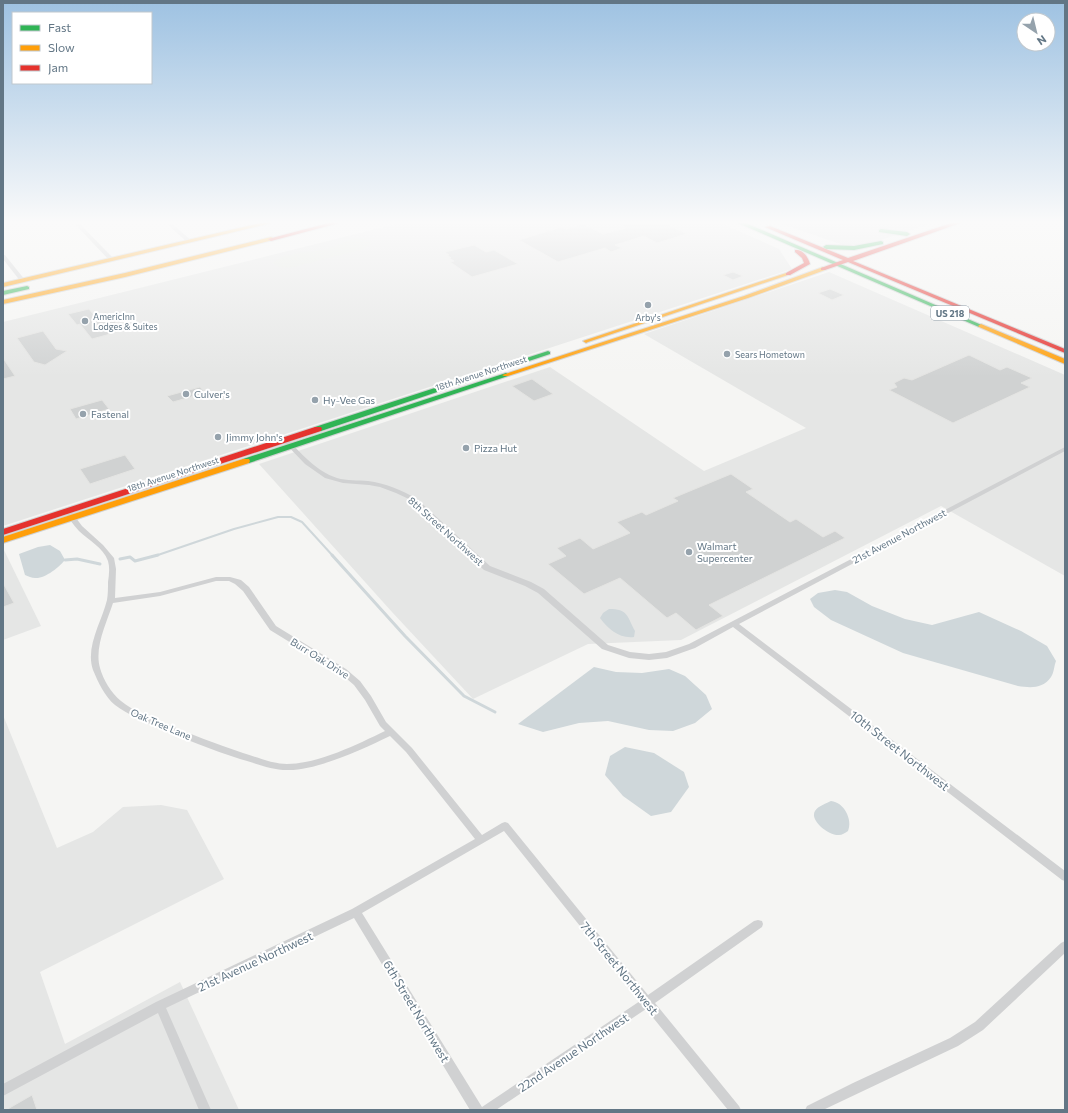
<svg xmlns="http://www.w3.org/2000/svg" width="1068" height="1113" viewBox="0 0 1068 1113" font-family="Commissioner,sans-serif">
<rect width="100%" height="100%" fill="#f5f5f3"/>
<g fill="#e5e6e5">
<polygon points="408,221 716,221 779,249 792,269 3,526 3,322"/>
<polygon points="773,221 939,221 875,242 849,247"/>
<polygon points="829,272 1065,375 1065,576 941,506 681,640 588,644 473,699 392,612 259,464 550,367 704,471 806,428 644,334"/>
<polygon points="3,548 41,626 3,640"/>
<polygon points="3,715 57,848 93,832 123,807 161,805 187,810 224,879 40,972 65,1044 180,982 239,1110 3,1110"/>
</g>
<path fill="#e4e8e1" d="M 363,238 L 369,241 L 371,244 L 364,249 L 290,268 L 279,267 L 273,263 C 285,251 314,253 330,248 C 341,244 351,238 363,238 Z"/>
<g fill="#cfd7da">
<path d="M 50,545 L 60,551 L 65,560 C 59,567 45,579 35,578 C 32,578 28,576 25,575 L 19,554 L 38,547 Z"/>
<path d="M 835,590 L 847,592 L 872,606 L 905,619 L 932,625 L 979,612 L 1021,631 L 1047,646 L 1056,661 C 1054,666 1054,673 1051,677 C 1043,689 1030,688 1018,686 L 903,653 L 831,620 L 814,607 L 810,599 L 818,593 Z"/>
<path d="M 609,609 C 628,609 627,616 635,631 L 634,637 C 620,639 608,629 600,618 L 603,613 Z"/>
<polygon points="594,667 616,672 642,673 669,669 685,676 706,695 712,709 695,723 673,731 649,730 608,721 579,723 543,732 518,724"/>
<polygon points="625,747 654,753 684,772 689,787 671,812 651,816 623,796 605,775 610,756"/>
<path d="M 831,801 C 844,802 853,820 848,831 C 845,833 842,835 839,835 C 830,836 809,821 815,811 C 818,806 827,803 831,801 Z"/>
</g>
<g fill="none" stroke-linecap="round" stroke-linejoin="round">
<polyline stroke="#cfd7da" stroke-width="2" points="155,556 234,529 278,517 291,517 302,522 333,556"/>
<g stroke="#cfd7da" stroke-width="3">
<polyline points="332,555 405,636 464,696 495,712"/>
<polyline points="120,559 130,557 135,561 158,555"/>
<polyline points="65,560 77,559 100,564"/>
</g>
</g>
<g fill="#d0d2d2" stroke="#e4e4e2">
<polygon points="614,221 660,221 687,234 657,243 644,236 615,245 622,248 611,252 605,248 558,262 519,240 561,227 566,229 583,224 603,234 626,228"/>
<polygon points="474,245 486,252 494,250 518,264 472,277 450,262 454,261 449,258 451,258 447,255 449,255 445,252"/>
<polygon points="733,272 743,276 733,280 723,275"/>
<polygon points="830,289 844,295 832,300 818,293"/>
<polygon points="89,309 94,315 106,312 118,325 120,324 125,330 92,339 80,324 77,325 68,314"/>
<polygon points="43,331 56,349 67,351 45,365 34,362 17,338"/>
<polygon points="969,355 1000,370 1007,367 1032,378 1021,383 1030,387 953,423 889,390 897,387 894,383 904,378 912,380"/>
<polygon points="3,358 15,376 3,379"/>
<polygon points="532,379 553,394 534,401 512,386"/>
<polygon points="200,387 205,393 173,402 167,396"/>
<polygon points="102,400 109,409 76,419 70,409"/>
<polygon points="125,455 135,469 90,484 80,469"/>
<polygon points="731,474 753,489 746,492 790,522 796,519 823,537 835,531 845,538 709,605 723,616 696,630 676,613 667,618 620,578 584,594 548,564 566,556 557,548 580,538 593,549 630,533 617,522 642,512 646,515 678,501 673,498"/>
<polygon points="3,583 14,603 3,607"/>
<polygon points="32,1095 37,1110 6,1110"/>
</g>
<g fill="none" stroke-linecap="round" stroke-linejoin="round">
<g stroke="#d0d2d3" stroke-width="2">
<g id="fast">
<polygon points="733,221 741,221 984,326 979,327"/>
<polygon points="881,229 907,232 910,234 907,236 879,232 879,230"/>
<polygon points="881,241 883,242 883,244 854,250 826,249 823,247 826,245 854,246"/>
<polygon points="27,286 29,287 29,289 3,295 3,291"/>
<polygon points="548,351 550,352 550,354 321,431 315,431 314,429 315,427"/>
<polygon points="506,373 508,374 508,376 249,463 243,463 242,461 243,459"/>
</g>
</g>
<g stroke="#d0d2d3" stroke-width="2">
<g id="slow">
<polygon points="269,221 280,221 3,287 3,283"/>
<polygon points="271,237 273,238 273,240 125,277 3,304 3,300 125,273"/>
<polygon points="823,267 826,269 825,270 748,298 508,376 504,376 502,375 744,296"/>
<polygon points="786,273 791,274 588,342 586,343 583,341"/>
<polygon points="981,324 1065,359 1065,364 979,327 978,326"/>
<polygon points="243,459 249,459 250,461 249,463 3,543 3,537"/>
</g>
</g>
<g stroke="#d0d2d3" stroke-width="2">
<g id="jam">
<polygon points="336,221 347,221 271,241 268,239"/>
<polygon points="957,221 966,221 853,261 1065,349 1065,353 848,262 825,270 821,270 821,268 843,260 765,227 770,226 848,258"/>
<path d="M 795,250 C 803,249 808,257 810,264 L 790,275 L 786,275 L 786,273 L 804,263 L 802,258 L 795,252 Z"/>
<polygon points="315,427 321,427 322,429 321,431 3,535 3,529"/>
</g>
</g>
<g fill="#d0d1d2" fill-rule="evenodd">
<polygon points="72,221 77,221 114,259 114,261 110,261"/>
<polygon points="164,221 169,221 192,241 192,243 188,243"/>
<polygon points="3,255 5,255 25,280 25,282 21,282 3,259"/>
<path d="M 284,437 L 286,438 C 301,453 316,471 337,478 C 347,481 358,480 368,481 C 385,483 402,490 417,499 L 490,566 L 531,582 L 544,589 L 608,645 L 630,652 L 649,654 L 666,652 L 689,644 L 1065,447 L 1065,451 L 739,624 L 1065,871 L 1065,881 L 1062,880 L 733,627 L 695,648 L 667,658 L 649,660 L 629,658 L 602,649 L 538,593 L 525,586 L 484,570 L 413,501 L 396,493 L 380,487 L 369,485 L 343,483 L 325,478 L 305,464 L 282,440 L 281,439 L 282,438 Z"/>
<path d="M 68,509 L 70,510 L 82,526 L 103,545 L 114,558 L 116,569 L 115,598 L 160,592 L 216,577 L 230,577 L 241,580 L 249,587 L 276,626 L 346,669 L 360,681 L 371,696 L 386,722 L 412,748 L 482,835 L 502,823 L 505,822 L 508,823 L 648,995 L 754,921 L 758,920 L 762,921 L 763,924 L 762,927 L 655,1003 L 739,1106 L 741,1110 L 728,1110 L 646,1009 L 496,1110 L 470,1110 L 354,918 L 166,1008 L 211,1110 L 199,1110 L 158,1013 L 3,1096 L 3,1084 L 156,1002 L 352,909 L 475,839 L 406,752 L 390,736 C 363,749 316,771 287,770 C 271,770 255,763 240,759 C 212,750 185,739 158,728 C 144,721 128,715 115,705 C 105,697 98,682 93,670 C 85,647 102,621 107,600 C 108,594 108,588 108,582 C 109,575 110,568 108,561 C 103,547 88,540 79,531 C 73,525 69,518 65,511 ZM 216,581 L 229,581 L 235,584 L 243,591 L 270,630 L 340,673 L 354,685 L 365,700 L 380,726 L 385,731 C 358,744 318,764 287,764 C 273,764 257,757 243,753 C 216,744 190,734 164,723 C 149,717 133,711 121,701 C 111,693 103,679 100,668 C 94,647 107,622 113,603 L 160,596 ZM 504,831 L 640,1001 L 482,1107 L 362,913 Z"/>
<polygon points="1065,941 1065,953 983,1030 958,1046 823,1110 805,1110 807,1106 853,1083 950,1038 975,1022 1061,943"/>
</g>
<use href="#fast" fill="#30b455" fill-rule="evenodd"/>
<use href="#slow" fill="#ff9f0a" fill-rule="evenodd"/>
<use href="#jam" fill="#e5322d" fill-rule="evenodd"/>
</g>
<linearGradient id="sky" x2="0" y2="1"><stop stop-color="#9ec2e2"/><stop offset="0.59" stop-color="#fafafa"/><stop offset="1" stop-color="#fafafa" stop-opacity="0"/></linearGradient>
<rect width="1068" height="377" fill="url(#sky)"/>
<g fill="#95a2ac" stroke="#fff" stroke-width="1.5">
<circle cx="648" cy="305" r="4"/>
<circle cx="85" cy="321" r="4"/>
<circle cx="727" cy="354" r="4"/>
<circle cx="186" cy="394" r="4"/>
<circle cx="315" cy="400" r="4"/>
<circle cx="83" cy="414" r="4"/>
<circle cx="218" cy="437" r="4"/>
<circle cx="466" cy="448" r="4"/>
<circle cx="689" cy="552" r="4"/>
</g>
<g text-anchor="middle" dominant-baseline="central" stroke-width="4" stroke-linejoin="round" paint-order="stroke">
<rect fill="#fff" stroke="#919faa" stroke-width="1" x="931" y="306" width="38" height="14" rx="3"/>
<g font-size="9" font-weight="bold" fill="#627685">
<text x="950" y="313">US 218</text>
</g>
<g font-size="9" fill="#627685" stroke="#fff" text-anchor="start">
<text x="93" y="316">AmericInn<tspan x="93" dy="10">Lodges &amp; Suites</tspan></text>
<text x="648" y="317" text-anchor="middle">Arby's</text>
<text x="735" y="354">Sears Hometown</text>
</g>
<g font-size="9" fill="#627685" stroke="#fff">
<text transform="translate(481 373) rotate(-18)">18th Avenue Northwest</text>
<text transform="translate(173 474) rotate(-18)">18th Avenue Northwest</text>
</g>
<g font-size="10" fill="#627685" stroke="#fff" text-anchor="start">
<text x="194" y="394">Culver's</text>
<text x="323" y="400">Hy-Vee Gas</text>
<text x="91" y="414">Fastenal</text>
<text x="226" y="437">Jimmy John's</text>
<text x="474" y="448">Pizza Hut</text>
<text x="697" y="546">Walmart<tspan x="697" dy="12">Supercenter</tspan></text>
</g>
<g font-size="10" fill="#627685" stroke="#fff">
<text transform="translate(446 531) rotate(42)">8th Street Northwest</text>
<text transform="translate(899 536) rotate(-28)">21st Avenue Northwest</text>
<text transform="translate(320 658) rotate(32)">Burr Oak Drive</text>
<text transform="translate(161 724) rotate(23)">Oak Tree Lane</text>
</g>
<g font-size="12" fill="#627685" stroke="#fff">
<text transform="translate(900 750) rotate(38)">10th Street Northwest</text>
<text transform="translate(255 961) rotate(-25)">21st Avenue Northwest</text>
<text transform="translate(620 968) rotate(51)">7th Street Northwest</text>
<text transform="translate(417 1011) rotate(59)">6th Street Northwest</text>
<text transform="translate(573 1052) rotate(-34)">22nd Avenue Northwest</text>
</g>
</g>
<rect width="1068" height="1113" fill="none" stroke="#627685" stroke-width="8"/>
<rect x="12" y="12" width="140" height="72" fill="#ffffff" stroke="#c0c8ce"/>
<rect x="20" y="25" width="20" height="6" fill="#30b455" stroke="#c0c8ce"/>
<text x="48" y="32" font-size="12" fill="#627685">Fast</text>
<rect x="20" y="45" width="20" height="6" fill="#ff9f0a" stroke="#c0c8ce"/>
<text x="48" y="52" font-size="12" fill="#627685">Slow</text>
<rect x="20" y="65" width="20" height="6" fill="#e5322d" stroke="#c0c8ce"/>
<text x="48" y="72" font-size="12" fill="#627685">Jam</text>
<g transform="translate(1036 32) rotate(145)"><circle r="19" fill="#ffffff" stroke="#c0c8ce"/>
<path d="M0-3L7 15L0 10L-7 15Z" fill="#95a2ac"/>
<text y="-6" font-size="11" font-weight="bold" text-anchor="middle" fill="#627685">N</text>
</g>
</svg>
